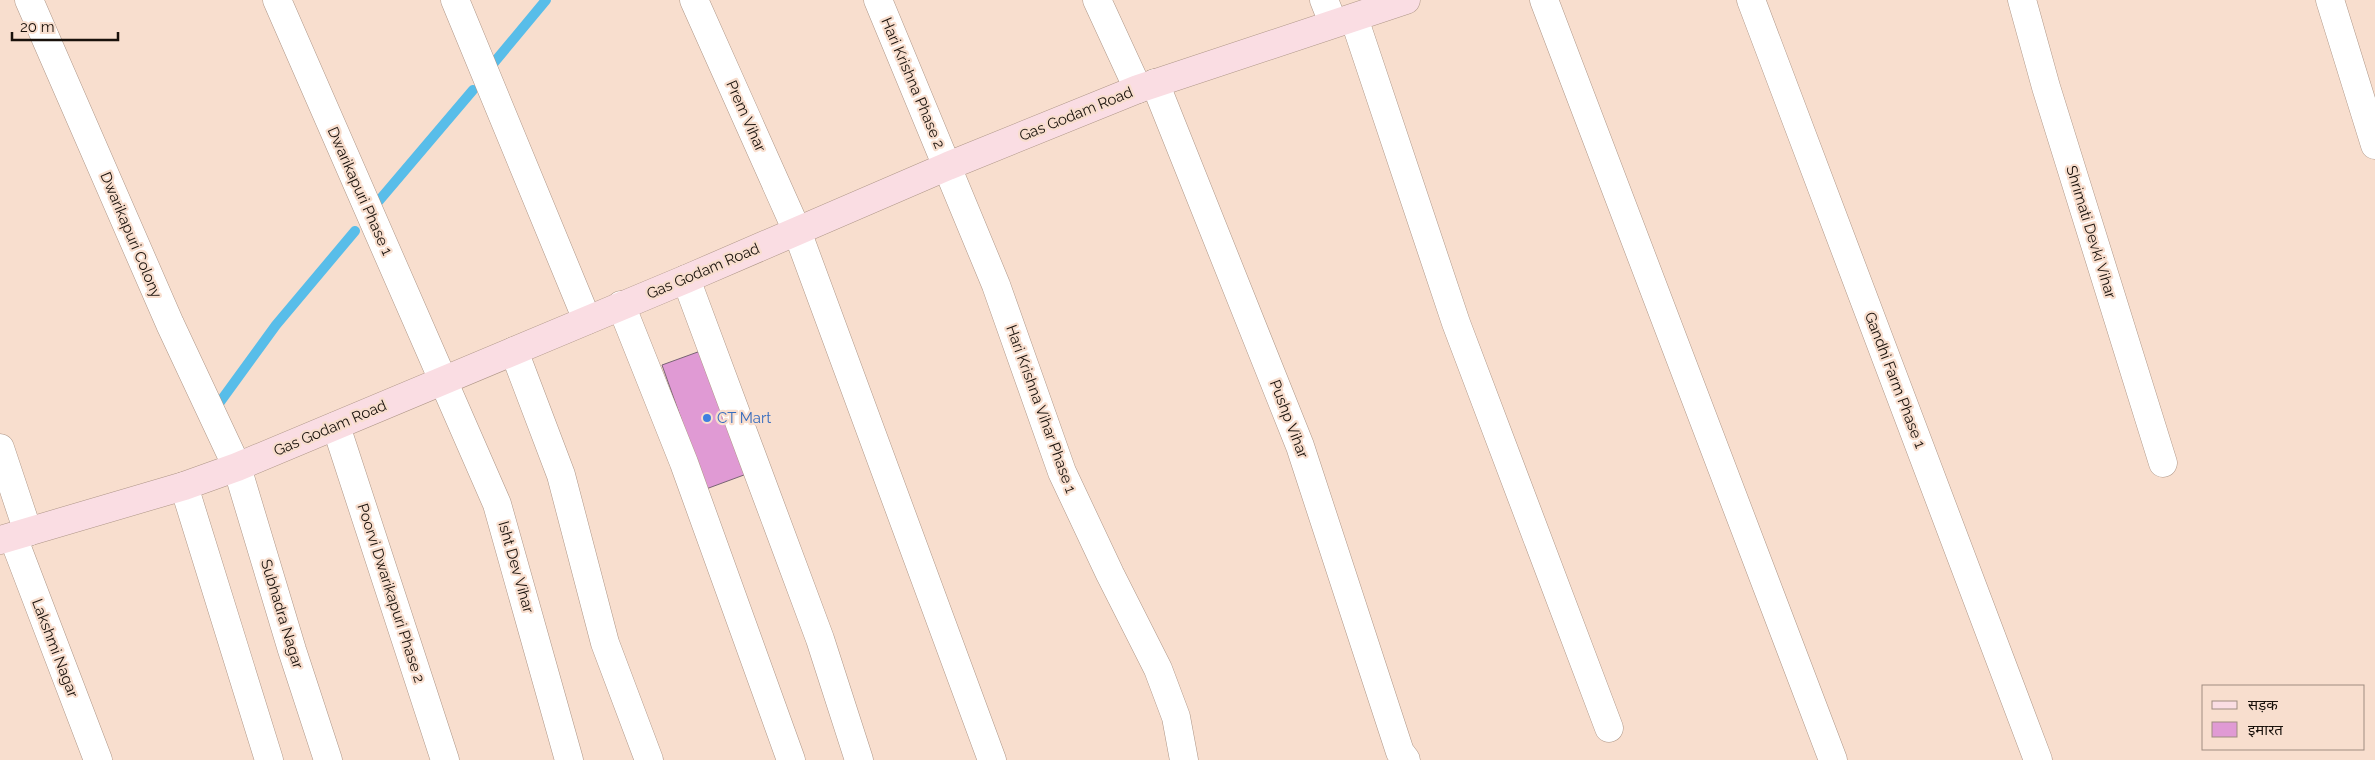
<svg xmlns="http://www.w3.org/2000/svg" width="2375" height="760" viewBox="0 0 2375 760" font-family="Raleway,'Noto Sans Devanagari',sans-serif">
<rect width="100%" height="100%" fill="#f8dece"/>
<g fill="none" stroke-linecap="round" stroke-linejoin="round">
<g stroke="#58bde9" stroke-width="10">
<polyline points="492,65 546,0"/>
<polyline points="377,203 473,90"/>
<polyline points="220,402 276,325 355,231"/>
</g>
</g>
<polygon fill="#e09ad4" stroke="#786474" points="706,349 752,472 706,489 662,365"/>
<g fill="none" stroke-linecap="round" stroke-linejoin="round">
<g stroke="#ae9687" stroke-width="29">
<g id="street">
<polyline points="29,0 170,324 237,467 292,650 328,760"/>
<polyline points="277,0 497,504 569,760"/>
<polyline points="455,0 587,320"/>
<polyline points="694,0 797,231 992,760"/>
<polyline points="878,0 996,285 1062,472 1110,574 1158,669 1176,717 1184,760"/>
<polyline points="1097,0 1138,89"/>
<polyline points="1324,0 1333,23"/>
<polyline points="1544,0 1833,760"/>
<polyline points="1751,0 2038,760"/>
<polyline points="2022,0 2046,87 2163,463"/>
<polyline points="2330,0 2375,145"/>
<polyline points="1354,18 1456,323 1609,728"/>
<polyline points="1155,83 1300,446 1400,752 1406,760"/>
<polyline points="686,279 820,639 859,760"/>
<polyline points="621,305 684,463 791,760"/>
<polyline points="514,351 561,475 605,643 649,760"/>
<polyline points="336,426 445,760"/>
<polyline points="0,448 28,532"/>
<polyline points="184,486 269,760"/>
<polyline points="13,537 98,760"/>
</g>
</g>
<g stroke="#ae9687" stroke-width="29">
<polyline id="secondary" points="0,540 184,486 237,467 686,279 948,166 1138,89 1406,0"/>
</g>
<use href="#street" stroke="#fff" stroke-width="28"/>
<use href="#secondary" stroke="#fadde3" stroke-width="28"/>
</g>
<circle fill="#3f7fe0" stroke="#f8dece" stroke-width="2" cx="707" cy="418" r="5"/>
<g text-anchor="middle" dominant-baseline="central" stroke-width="4.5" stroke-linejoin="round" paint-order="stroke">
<g font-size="15" fill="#19110b" stroke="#f8dece">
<text transform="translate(913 83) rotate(67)">Hari Krishna Phase 2</text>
<text transform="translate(1076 114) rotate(-22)">Gas Godam Road</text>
<text transform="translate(746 116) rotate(66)">Prem Vihar</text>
<text transform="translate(360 191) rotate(66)">Dwarikapuri Phase 1</text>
<text transform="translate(2091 232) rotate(73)">Shrimati Devki Vihar</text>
<text transform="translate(131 235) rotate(67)">Dwarikapuri Colony</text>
<text transform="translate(703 271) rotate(-23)">Gas Godam Road</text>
<text transform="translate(1895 380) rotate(69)">Gandhi Farm Phase 1</text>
<text transform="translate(1041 409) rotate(70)">Hari Krishna Vihar Phase 1</text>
<text transform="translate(1289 419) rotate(69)">Pushp Vihar</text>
<text transform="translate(330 428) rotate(-23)">Gas Godam Road</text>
<text transform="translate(516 567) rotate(74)">Isht Dev Vihar</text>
<text transform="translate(391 593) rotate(72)">Poorvi Dwarikapuri Phase 2</text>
<text transform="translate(282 614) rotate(73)">Subhadra Nagar</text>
<text transform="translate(55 648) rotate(69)">Lakshmi Nagar</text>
</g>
<g font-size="15" fill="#366cbe" stroke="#f8dece" text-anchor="start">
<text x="717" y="418">CT Mart</text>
</g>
</g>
<rect x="2202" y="685" width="162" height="65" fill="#f8dece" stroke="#9f8c80"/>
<rect x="2212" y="701" width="25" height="8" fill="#fadde3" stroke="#9f8c80"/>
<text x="2248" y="710" font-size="15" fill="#19110b">सड़क</text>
<rect x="2212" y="722" width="25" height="15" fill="#e09ad4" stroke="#9f8c80"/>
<text x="2248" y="735" font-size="15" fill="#19110b">इमारत</text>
<path d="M12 32v8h106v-8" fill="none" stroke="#19110b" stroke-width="2.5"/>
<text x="20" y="32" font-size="15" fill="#19110b" stroke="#f8dece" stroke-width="4" paint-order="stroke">20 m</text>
</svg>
